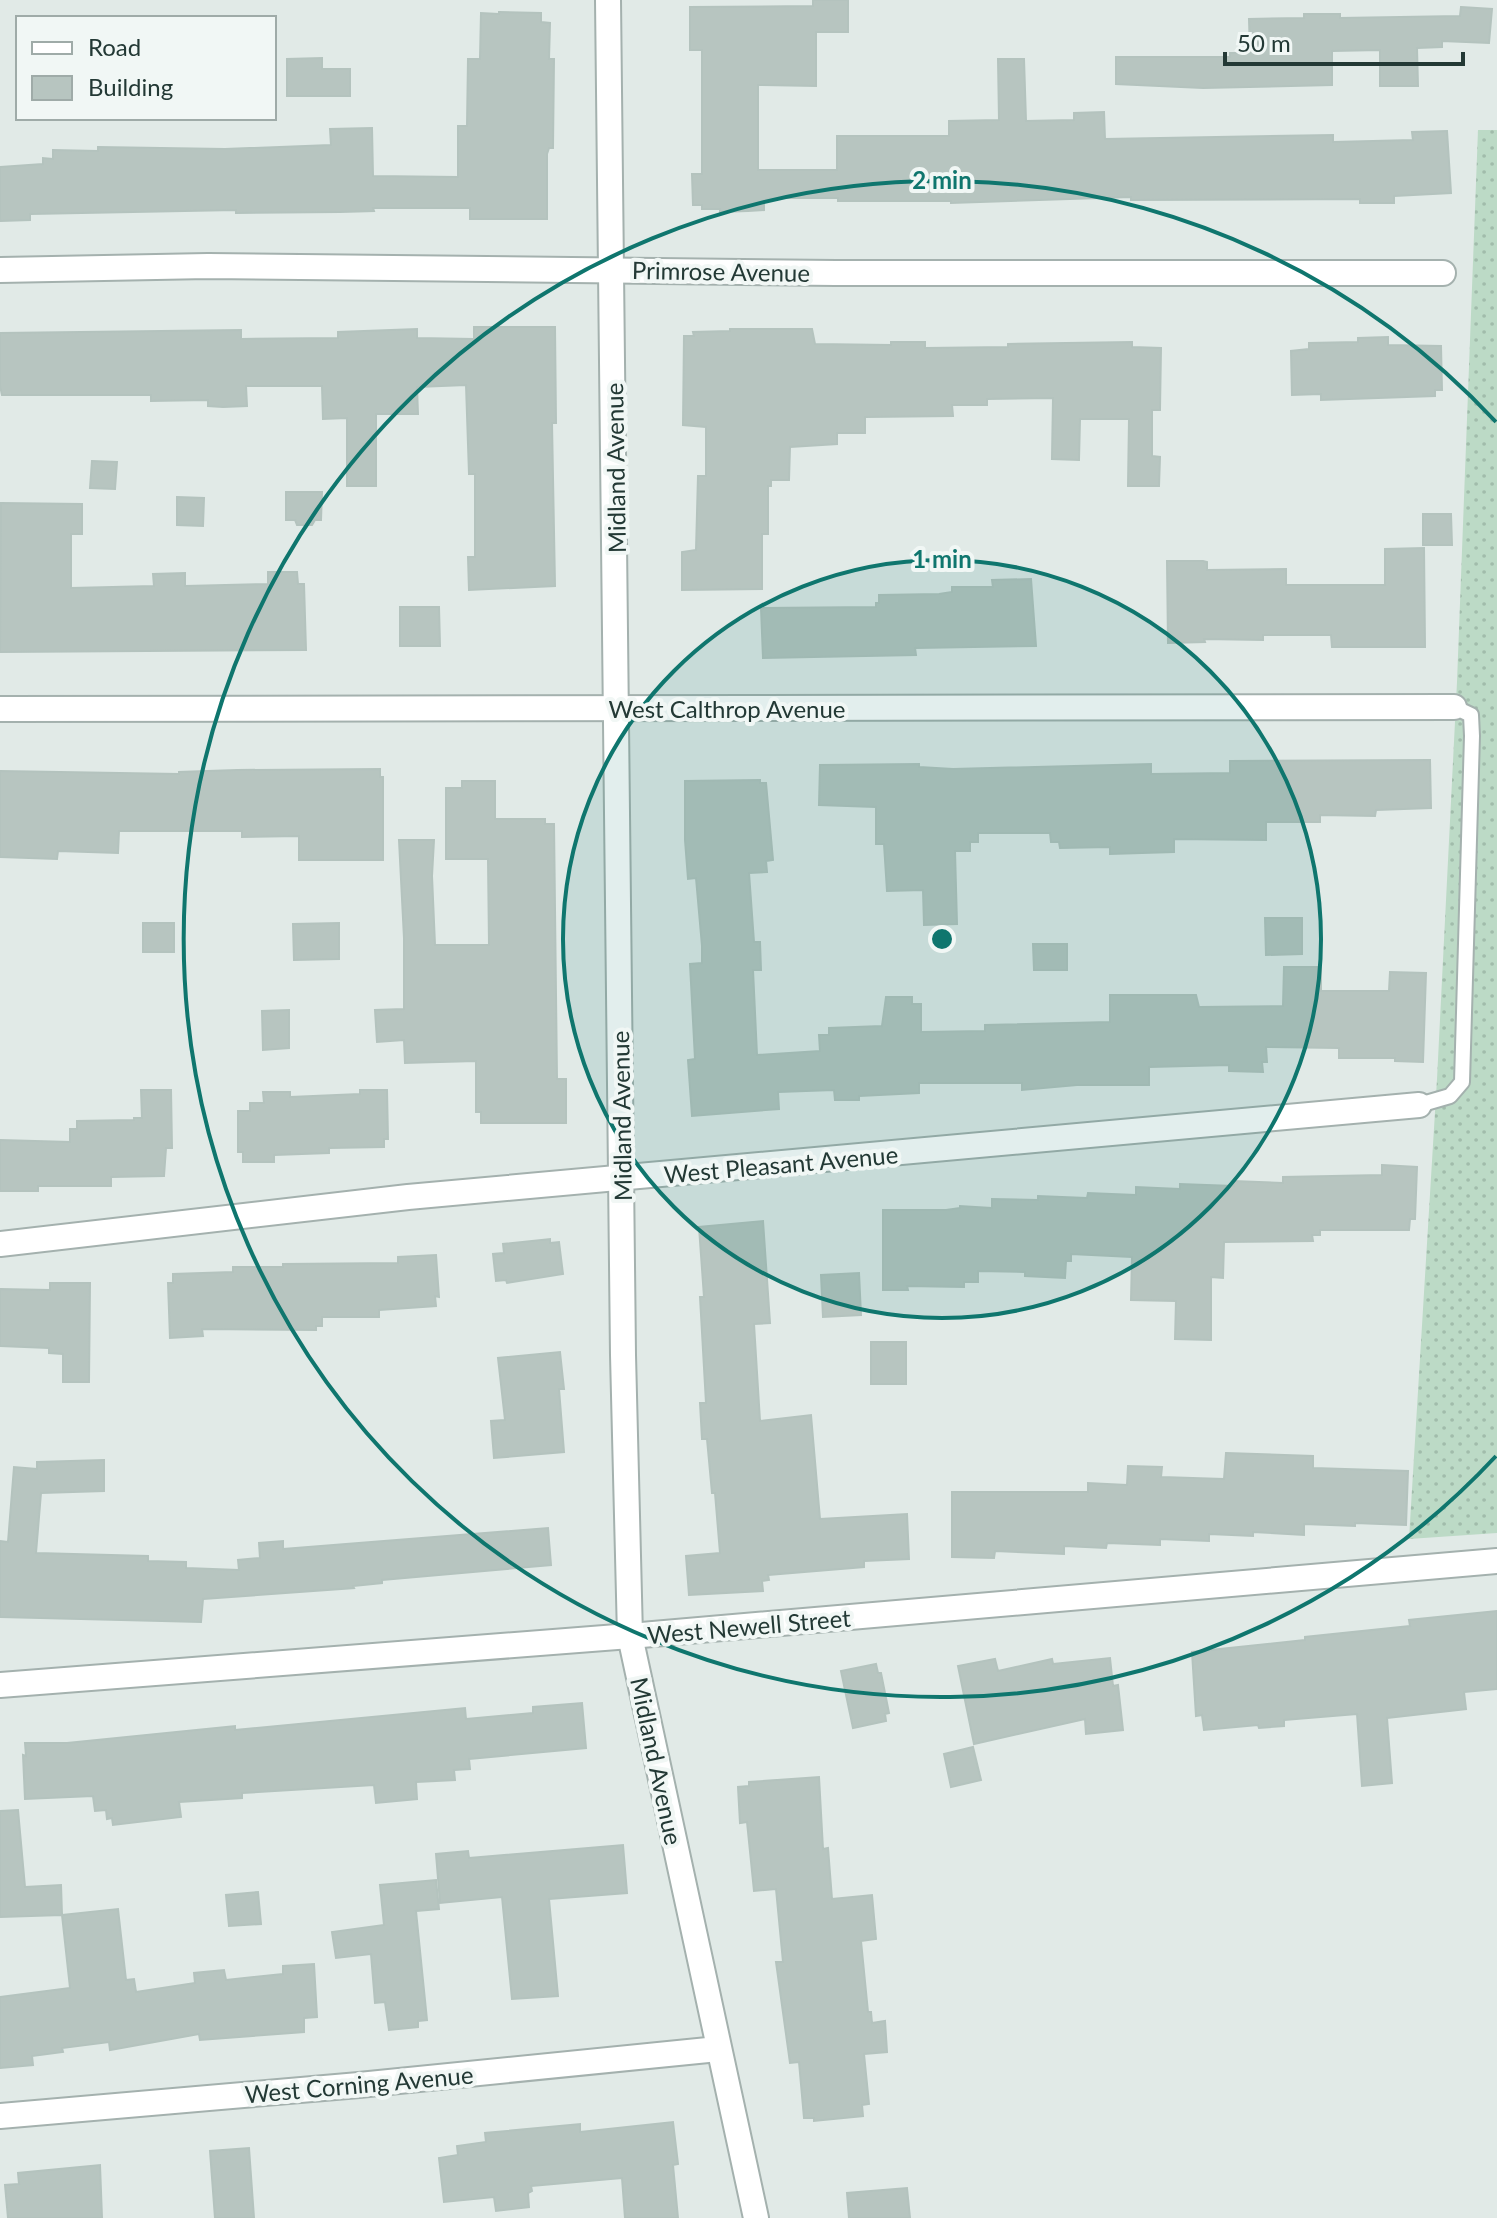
<svg xmlns="http://www.w3.org/2000/svg" width="1497" height="2218" viewBox="0 0 1497 2218" font-family="Lato,sans-serif">
<defs>
<pattern id="grass-dots" width="8" height="8" patternUnits="userSpaceOnUse" patternTransform="scale(2)"><rect width="8" height="8" fill="#bcdac6"/><path d="M2 2h.1M6 6h.1" fill="none" stroke="#a1bcab" stroke-width="1.8" stroke-linecap="round"/></pattern>
</defs>
<rect width="100%" height="100%" fill="#e1eae7"/>
<polygon fill="url(#grass-dots)" points="1478,130 1497,130 1497,1533 1409,1539 1437,1079 1457,682"/>
<g fill="#b7c5c0" stroke="#b4c3be" stroke-width="2">
<polygon points="813,0 848,0 848,32 816,32 816,86 758,85 758,170 837,170 837,136 949,136 949,121 999,120 998,59 1024,59 1026,121 1074,120 1074,113 1104,112 1105,139 1333,135 1333,142 1413,140 1412,132 1447,131 1451,193 1394,196 1394,203 1360,203 1360,199 1131,200 1131,197 951,203 951,201 838,201 838,198 771,198 764,200 764,210 748,211 720,212 720,209 702,209 702,205 693,205 692,174 702,174 702,50 690,50 690,7 813,6"/>
<polygon points="1461,7 1492,9 1489,43 1442,41 1442,47 1417,48 1418,86 1380,86 1380,50 1332,51 1332,85 1203,88 1116,84 1116,57 1230,57 1230,53 1250,53 1249,19 1304,18 1304,14 1340,14 1340,18 1460,16"/>
<polygon points="499,12 541,13 541,22 550,23 549,59 554,59 553,148 549,148 547,154 547,219 470,219 470,208 373,208 374,211 340,212 236,213 236,210 30,214 30,220 0,221 0,167 43,164 43,158 53,159 53,150 98,151 98,147 225,149 331,145 330,129 372,128 373,176 458,177 458,126 467,126 468,59 480,59 481,13 499,14"/>
<polygon points="322,58 322,69 350,69 350,96 287,96 287,59"/>
<polygon points="474,327 555,327 556,423 552,423 555,586 469,590 468,557 475,557 475,474 469,474 466,385 417,387 418,414 376,414 376,486 347,486 347,418 323,419 322,386 246,386 247,406 223,407 208,406 208,400 151,401 151,395 2,395 0,386 0,333 241,330 241,339 338,338 338,332 417,329 417,338 474,339"/>
<polygon points="730,329 812,329 815,344 891,345 891,342 925,342 925,348 1008,347 1008,344 1132,342 1132,347 1161,348 1160,410 1152,410 1152,456 1160,457 1159,486 1128,486 1129,419 1080,419 1079,460 1052,459 1053,398 987,399 987,405 952,405 953,416 865,417 865,433 837,433 837,444 790,447 789,480 771,480 771,486 768,486 768,534 762,534 762,589 682,590 682,552 696,550 698,476 706,476 706,427 683,425 684,336 694,336 693,332 730,331"/>
<polygon points="1388,337 1388,345 1441,346 1442,390 1435,390 1435,396 1321,400 1321,394 1292,395 1291,351 1309,349 1309,343 1358,342 1358,338"/>
<polygon points="92,461 117,462 115,489 90,488"/>
<polygon points="286,492 322,492 321,520 315,520 312,525 297,525 295,520 286,520"/>
<polygon points="177,497 204,498 203,526 177,525"/>
<polygon points="1,503 82,504 82,534 71,534 71,588 154,586 153,574 185,573 185,586 268,584 268,572 297,572 298,584 304,584 306,650 0,652"/>
<polygon points="1423,514 1451,514 1452,545 1423,545"/>
<polygon points="1424,548 1425,647 1332,647 1331,635 1263,635 1263,640 1204,639 1205,642 1168,643 1167,561 1203,561 1207,562 1207,570 1286,569 1286,585 1385,585 1385,549"/>
<polygon points="1031,579 1036,646 915,648 916,655 763,658 761,608 876,607 876,603 879,603 879,595 939,594 952,592 952,587 993,587 992,580"/>
<polygon points="400,607 439,607 440,646 400,646"/>
<polygon points="1430,760 1431,808 1376,810 1375,816 1320,815 1320,822 1266,822 1266,840 1174,839 1174,852 1110,854 1110,847 1060,848 1059,842 1051,842 1050,833 978,833 978,842 970,842 970,851 955,851 957,924 924,925 923,890 887,891 884,844 876,844 876,807 819,805 820,765 919,764 919,767 953,769 1151,764 1151,774 1230,773 1230,761"/>
<polygon points="380,769 380,777 383,777 383,860 299,860 299,836 242,837 242,831 119,831 118,853 58,851 57,859 0,857 0,771 179,774 179,772 237,770"/>
<polygon points="760,780 760,783 766,783 773,860 766,861 767,872 749,873 754,942 760,942 761,970 753,970 757,1055 820,1051 819,1035 829,1035 829,1028 882,1026 886,997 912,997 912,1004 921,1004 921,1032 985,1031 985,1025 1110,1022 1110,995 1196,995 1199,1007 1283,1006 1284,967 1321,967 1321,991 1389,991 1390,972 1426,973 1423,1062 1395,1061 1395,1058 1339,1058 1339,1048 1266,1047 1267,1062 1262,1062 1263,1072 1229,1071 1229,1065 1149,1067 1149,1085 1077,1085 1022,1090 1022,1083 919,1083 919,1093 859,1096 859,1100 835,1100 834,1090 778,1092 779,1109 692,1116 688,1060 695,1059 690,964 702,963 702,946 696,878 688,879 685,840 685,781"/>
<polygon points="462,781 495,781 495,819 545,819 545,824 554,824 557,1079 566,1079 566,1123 481,1123 481,1112 476,1112 476,1061 405,1063 404,1040 377,1042 375,1010 404,1009 404,938 399,840 434,840 432,876 435,945 489,945 488,859 446,859 446,788 462,788"/>
<polygon points="1265,918 1302,918 1302,954 1266,955"/>
<rect x="143" y="923" width="31" height="29"/>
<polygon points="339,923 339,959 294,960 293,924"/>
<polygon points="1033,944 1067,944 1067,970 1034,970"/>
<polygon points="289,1010 289,1048 263,1050 262,1011"/>
<polygon points="141,1090 171,1090 172,1148 166,1148 164,1176 111,1177 111,1186 38,1186 38,1191 0,1191 0,1140 70,1142 70,1129 77,1129 77,1121 134,1120 134,1118 142,1118"/>
<polygon points="360,1090 387,1090 388,1139 384,1139 384,1147 329,1148 329,1153 274,1155 274,1162 243,1162 243,1152 238,1152 238,1111 250,1111 250,1103 264,1103 263,1092 290,1092 290,1097 360,1094"/>
<polygon points="1382,1165 1417,1167 1415,1219 1410,1219 1409,1230 1320,1230 1320,1235 1312,1235 1313,1241 1224,1242 1223,1278 1211,1277 1211,1340 1175,1339 1176,1301 1131,1300 1132,1257 1071,1254 1071,1261 1066,1261 1065,1278 1025,1276 1025,1272 978,1271 978,1282 964,1282 964,1287 907,1286 908,1290 883,1290 883,1210 946,1210 960,1208 960,1206 992,1208 992,1199 1038,1200 1038,1196 1087,1198 1088,1193 1136,1195 1136,1187 1180,1189 1180,1184 1234,1186 1234,1181 1283,1183 1283,1177 1382,1175"/>
<polygon points="763,1221 770,1323 754,1324 760,1421 811,1415 820,1519 907,1514 909,1559 864,1561 864,1567 768,1575 769,1580 762,1581 763,1591 689,1595 686,1556 720,1553 715,1493 712,1493 707,1439 702,1439 700,1403 706,1403 700,1297 704,1297 699,1227"/>
<polygon points="550,1239 550,1243 559,1242 563,1274 507,1283 506,1280 496,1281 493,1254 504,1253 503,1244"/>
<polygon points="436,1255 439,1297 435,1296 436,1306 379,1310 379,1317 322,1317 322,1326 316,1326 316,1330 202,1329 203,1336 170,1338 168,1283 173,1283 173,1274 233,1272 233,1267 283,1267 283,1264 398,1263 398,1257"/>
<polygon points="859,1273 861,1315 823,1317 821,1275"/>
<polygon points="50,1283 90,1283 89,1382 63,1382 63,1354 49,1353 49,1348 0,1346 0,1289 50,1290"/>
<rect x="871" y="1342" width="35" height="42"/>
<polygon points="560,1352 564,1389 559,1389 564,1452 494,1458 491,1421 505,1420 498,1358"/>
<polygon points="1226,1453 1313,1456 1313,1468 1408,1471 1406,1525 1355,1523 1355,1526 1304,1524 1304,1535 1253,1532 1253,1536 1209,1534 1209,1541 1160,1539 1160,1545 1107,1543 1106,1548 1064,1546 1064,1554 995,1551 994,1558 952,1557 952,1492 1088,1492 1088,1483 1127,1485 1128,1466 1162,1467 1161,1477 1224,1479"/>
<polygon points="104,1460 104,1491 41,1493 36,1553 148,1556 148,1561 186,1562 186,1568 239,1570 238,1560 260,1558 259,1543 283,1541 283,1549 548,1528 551,1565 382,1580 382,1583 353,1586 354,1588 203,1599 201,1622 0,1617 0,1541 8,1542 14,1467 37,1469 37,1462"/>
<polygon points="1497,1611 1497,1689 1464,1692 1466,1709 1387,1718 1392,1783 1362,1786 1357,1714 1284,1720 1284,1726 1259,1728 1258,1725 1204,1730 1202,1715 1196,1716 1192,1652 1305,1640 1305,1637 1410,1626 1409,1620"/>
<polygon points="1110,1658 1113,1686 1118,1685 1123,1730 1086,1734 1085,1719 974,1744 958,1666 995,1659 998,1671 1052,1659 1053,1664"/>
<polygon points="876,1664 878,1673 881,1673 889,1713 885,1714 886,1721 853,1728 841,1671"/>
<polygon points="582,1703 586,1748 469,1759 470,1769 454,1770 455,1780 416,1782 417,1799 376,1803 374,1785 242,1793 242,1798 179,1802 181,1817 113,1825 112,1818 107,1819 106,1810 95,1811 93,1796 25,1799 23,1755 26,1756 25,1743 67,1743 235,1726 235,1730 465,1708 466,1719 533,1713 533,1707"/>
<polygon points="973,1747 981,1780 951,1787 944,1754"/>
<polygon points="819,1777 823,1849 828,1848 832,1899 872,1895 876,1939 861,1941 868,2012 871,2012 872,2023 885,2021 887,2052 864,2054 869,2104 862,2105 863,2116 814,2121 814,2118 804,2118 799,2062 790,2063 776,1962 783,1962 776,1889 754,1891 747,1822 740,1823 738,1787 749,1786 749,1782"/>
<polygon points="18,1810 25,1887 61,1885 62,1915 118,1909 126,1980 134,1979 136,1992 195,1983 194,1973 224,1970 226,1980 283,1974 283,1966 314,1964 317,2017 304,2018 304,2032 200,2040 199,2034 110,2050 109,2042 62,2048 63,2052 32,2056 33,2065 0,2068 0,1997 70,1988 62,1915 0,1917 0,1811"/>
<polygon points="623,1845 627,1893 549,1899 558,1996 512,1999 502,1897 440,1903 436,1854 468,1851 469,1858"/>
<polygon points="436,1880 439,1909 416,1911 427,2020 418,2021 418,2027 389,2030 385,2002 375,2003 371,1954 336,1958 332,1932 384,1925 380,1885"/>
<polygon points="258,1892 261,1924 229,1926 226,1895"/>
<polygon points="673,2122 678,2164 673,2165 678,2218 625,2218 622,2178 531,2186 532,2191 528,2193 529,2207 496,2211 494,2197 444,2202 439,2158 458,2155 457,2146 486,2142 485,2133 580,2124 580,2132"/>
<polygon points="249,2148 254,2218 215,2218 210,2151"/>
<polygon points="100,2165 102,2218 8,2218 5,2185 19,2184 18,2173"/>
<polygon points="907,2188 910,2218 849,2218 847,2193"/>
</g>
<g fill="none" stroke-linecap="round" stroke-linejoin="round">
<g stroke="#a4b1ae" stroke-width="18">
<polyline id="service" points="1419,1105 1450,1096 1462,1082 1472,736 1471,715 1454,707"/>
</g>
<g stroke="#a4b1ae" stroke-width="28">
<g id="minor">
<polyline points="0,270 208,266 836,273 1443,273"/>
<polyline points="0,709 1454,707"/>
<polyline points="0,1244 408,1197 1419,1105"/>
<polyline points="0,1685 630,1636 1497,1561"/>
<polyline points="0,2116 359,2085 718,2049"/>
</g>
</g>
<g stroke="#a4b1ae" stroke-width="28">
<polyline id="tertiary" points="608,0 623,1355 630,1636 756,2218"/>
</g>
<use href="#service" stroke="#fff" stroke-width="14"/>
<use href="#minor" stroke="#fff" stroke-width="24"/>
<use href="#tertiary" stroke="#fff" stroke-width="24"/>
</g>
<circle cx="942" cy="939" r="379" fill="#0f766e" fill-opacity=".12"/>
<g fill="none" stroke="#0f766e" stroke-width="4">
<circle cx="942" cy="939" r="379"/>
<path d="M1496 1456A758 758 0 1 1 1496 422"/>
</g>
<g text-anchor="middle" dominant-baseline="central" stroke-width="8" stroke-linejoin="round" paint-order="stroke">
<g font-size="24" fill="#233935" stroke="#f1f7f5">
<text transform="translate(721 271) rotate(1)">Primrose Avenue</text>
<text transform="translate(615 468) rotate(-91)">Midland Avenue</text>
<text x="727" y="708">West Calthrop Avenue</text>
<text transform="translate(621 1116) rotate(-91)">Midland Avenue</text>
<text transform="translate(781 1164) rotate(-5)">West Pleasant Avenue</text>
<text transform="translate(749 1626) rotate(-5)">West Newell Street</text>
<text transform="translate(657 1761) rotate(78)">Midland Avenue</text>
<text transform="translate(359 2084) rotate(-5)">West Corning Avenue</text>
</g>
</g>
<circle cx="942" cy="939" r="12" fill="#0f766e" stroke="#f1f7f5" stroke-width="4"/>
<g font-size="24" text-anchor="middle" font-weight="bold" fill="#0f766e" stroke="#f1f7f5" stroke-width="8" stroke-linejoin="round" paint-order="stroke">
<text x="942" y="189">2 min</text>
<text x="942" y="568">1 min</text>
</g>
<rect x="16" y="16" width="260" height="104" fill="#f1f7f5" stroke="#9faba8" stroke-width="2"/>
<rect x="32" y="42" width="40" height="12" fill="#ffffff" stroke="#9faba8" stroke-width="2"/>
<text x="88" y="56" font-size="24" fill="#233935">Road</text>
<rect x="32" y="76" width="40" height="24" fill="#b7c5c0" stroke="#9faba8" stroke-width="2"/>
<text x="88" y="96" font-size="24" fill="#233935">Building</text>
<path d="M1225 52v12h238v-12" fill="none" stroke="#233935" stroke-width="4"/>
<text x="1237" y="52" font-size="24" fill="#233935" stroke="#f1f7f5" stroke-width="6" paint-order="stroke">50 m</text>
</svg>
